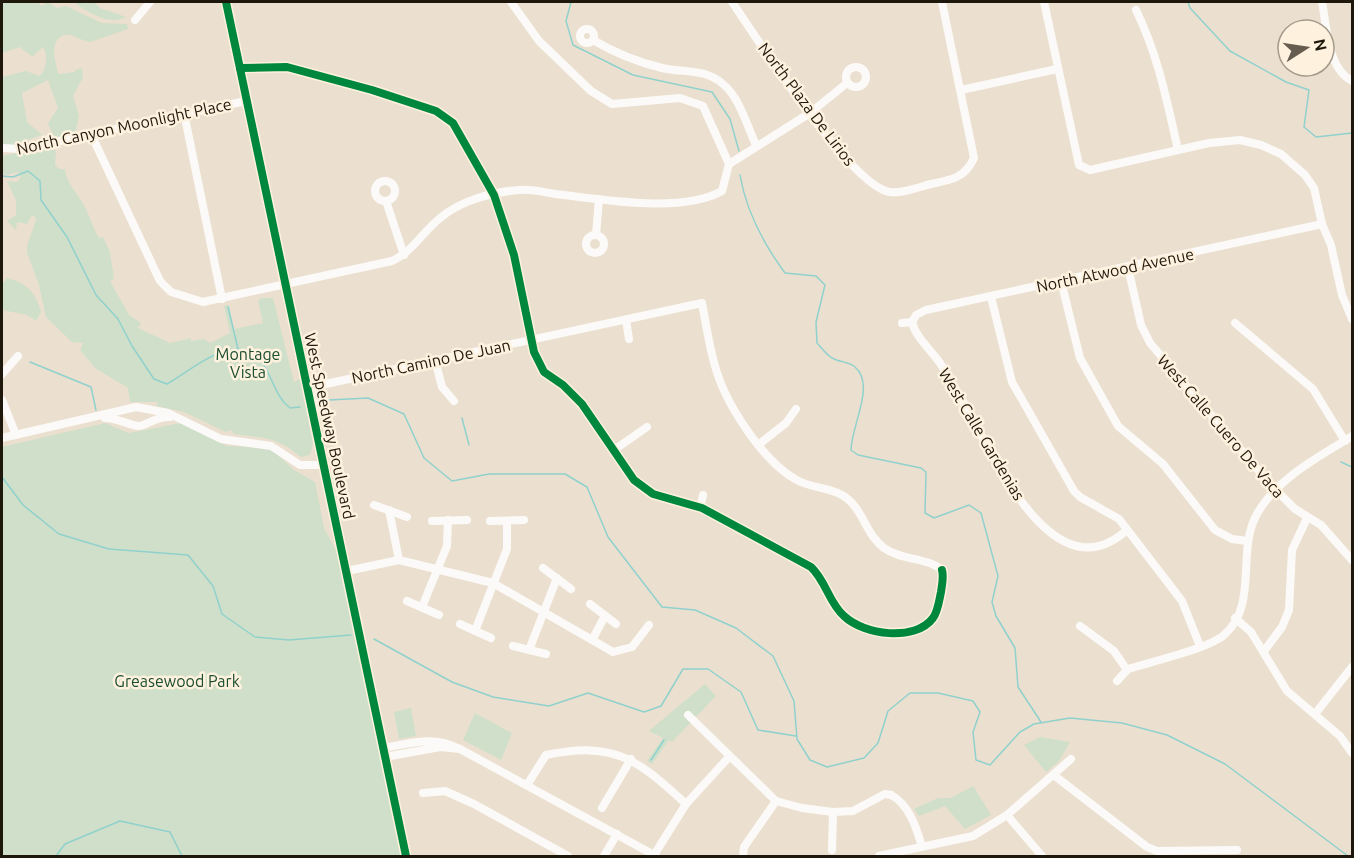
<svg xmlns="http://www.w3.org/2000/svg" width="1354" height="858" viewBox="0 0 1354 858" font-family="Ubuntu,sans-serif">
<rect width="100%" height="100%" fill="#ebe0cf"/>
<g fill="#cfdfc9">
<path d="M 2,2 L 38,2 L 41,6 L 48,2 L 57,8 L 66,6 L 102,23 L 127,24 L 128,29 L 90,42 C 78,41 65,25 55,44 L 54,54 L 58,74 L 75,72 L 75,70 L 82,68 L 83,77 L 73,96 L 79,116 L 75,134 L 58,137 L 53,135 L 48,123 L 58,108 L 48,80 L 22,93 L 27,122 L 42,135 L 27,140 L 25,144 L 15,146 L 2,143 L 2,77 L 26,71 L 40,76 C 47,68 48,56 43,47 L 32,57 L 20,47 L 2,53 Z"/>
<path d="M 74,2 L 94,2 L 100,8 L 126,17 C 110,26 86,12 74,2 Z"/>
<path d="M 53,146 L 56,152 L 55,165 L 59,169 L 65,169 C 67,186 81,196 87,211 C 91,221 94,229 99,238 L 103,237 L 110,252 L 114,279 L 110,281 L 129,315 L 141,323 L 138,328 L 170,343 L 191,338 L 191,341 L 204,339 L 210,343 L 230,333 L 224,306 L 229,305 L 234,329 L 263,323 L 258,301 L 261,298 L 273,298 L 294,382 L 300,379 L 313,444 L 310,455 L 301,457 C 276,436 264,438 234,434 L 231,430 L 226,432 L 184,412 L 156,406 L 158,402 L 130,402 L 128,388 L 95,368 L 80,350 L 83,343 L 72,342 L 46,317 L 39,285 L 27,253 C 26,241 34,231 36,218 L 32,215 L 27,224 L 17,222 L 16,230 L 7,221 L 16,215 L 16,200 L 7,181 L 17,182 L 21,177 L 18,172 L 5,175 L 2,171 L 2,156 Z"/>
<path d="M 7,278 C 27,283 36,293 41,312 L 36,321 L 27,315 L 2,310 L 2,285 Z"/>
<polygon points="105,423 129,433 181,423 227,446 270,448 294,470 315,482 324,528 347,571 404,856 2,856 2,447"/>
<polygon points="705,684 716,696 672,742 669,740 652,764 647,761 663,738 649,731"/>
<polygon points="411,708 416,736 399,739 394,712"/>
<polygon points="475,713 512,733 501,760 463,740"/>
<polygon points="1040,737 1070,742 1059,761 1046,772 1024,745"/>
<polygon points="973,786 991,815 965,829 945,806 919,816 914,809 938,798 951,798"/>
</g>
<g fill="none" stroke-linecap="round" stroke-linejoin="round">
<g stroke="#90d1cd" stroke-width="1.5">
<polyline points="571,2 566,21 573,45 633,75 712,92 730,119 739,151"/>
<polyline points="1188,2 1190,8 1230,51 1286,82 1309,90 1304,127 1316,137 1352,133"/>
<path d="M 740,175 C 746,211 763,243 785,273 L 816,276 L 825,285 L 816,322 L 817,343 C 822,348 827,356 834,359 C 840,362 850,362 855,367 C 876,385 851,426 851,450 L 858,455 L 921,468 L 926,472 L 925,513 L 934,518 L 969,505 L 981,513 L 998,576 L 992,602 L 996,616 L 1015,648 L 1018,687 L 1041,722"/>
<path d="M 2,176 L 13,177 L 28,171 L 40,181 L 41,200 L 67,237 L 96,295 L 118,319 L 132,346 L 154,379 L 167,384 C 195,368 242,324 266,369 C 274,383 277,398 290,408 L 300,407"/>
<polyline points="228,307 238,349"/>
<polyline points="30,362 91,387 96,410"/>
<polyline points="329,400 368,398 404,414 424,458 452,481 489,474 565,474 587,487 608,537 662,607 695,610 736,628 773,656 794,701 797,739 810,760 827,767 864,758 878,743 888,711 910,693 938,693 973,701 980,712 973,732 976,760 990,765 1020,732 1034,724 1070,718 1122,723 1167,735 1225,764 1348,856"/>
<polyline points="462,418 469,445"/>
<polyline points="1341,462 1352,467"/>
<polyline points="2,477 23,505 59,534 109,549 188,555 213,586 222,614 255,637 289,640 351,635"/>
<polyline points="374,639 452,682 493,697 549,706 588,693 644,712 661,706 683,669 708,669 741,692 758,730 796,736"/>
<polyline points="651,760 664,740"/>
<polyline points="56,856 65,844 120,821 170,832 182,856"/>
</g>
<g stroke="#fcfaf8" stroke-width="8">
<polyline points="511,2 539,41 591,91 612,104 680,98 703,106 729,164"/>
<path d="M 732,2 C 757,38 850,186 890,192 C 902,194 919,187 931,184 C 951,180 965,178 974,158 L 942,2"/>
<polyline points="1044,2 1079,165 1090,170 1209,143 1240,140 1261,145 1281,154 1305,175 1314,188 1322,224 1331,245 1342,295 1352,319"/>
<path d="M 1322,2 C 1327,27 1327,68 1352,81"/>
<path d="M 1136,10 C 1158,55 1167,101 1178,150"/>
<polyline points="135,20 150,2"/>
<circle cx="587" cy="36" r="7"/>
<path d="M 593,40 C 615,53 637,62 662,68 C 684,73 704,68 723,84 C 740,98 747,126 756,145"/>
<circle cx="856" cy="77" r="10"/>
<path d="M 240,68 L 287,67 L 372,90 L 436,111 L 453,123 L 494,195 L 514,255 L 534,352 L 544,372 L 563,385 L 582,404 L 634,480 L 653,494 L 702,508 L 811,567 C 826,581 829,603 844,616 C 864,635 915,642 933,618 C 938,611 939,601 941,592 C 942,584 944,577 942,570"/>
<polyline points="961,90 1057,69"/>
<polyline points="184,113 222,299"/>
<path d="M 91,134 L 160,281 L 171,292 L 203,302 L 392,261 C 412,252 422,233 439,219 C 459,201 492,192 519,190 C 531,189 544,192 555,194 C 601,199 681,214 722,191 L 729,164 L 810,113 L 847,83"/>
<polyline points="2,148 22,149 246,101"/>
<circle cx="385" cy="191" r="10"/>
<polyline points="386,201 404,255"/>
<polyline points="596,235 599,199"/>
<circle cx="595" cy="244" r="9"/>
<polyline points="1128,267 1141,325 1150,343 1269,483 1295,509 1321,525 1352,560"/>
<polyline points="1061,281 1080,358 1118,426 1163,464 1215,530 1232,539 1247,541"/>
<polyline points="991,297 1012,382 1074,491 1080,497 1119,519 1182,601 1200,646"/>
<polyline points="626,320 629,339"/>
<polyline points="912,322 916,315 926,310 1322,224"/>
<path d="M 912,322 C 916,338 931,350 940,363 C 948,375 954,387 961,398 C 990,447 1051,598 1127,530"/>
<polyline points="902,323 912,322"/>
<polyline points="1235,323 1313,389 1345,441"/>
<polyline points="435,360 442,387 454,401"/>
<polyline points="2,374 18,356"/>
<path d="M 307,388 L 702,303 C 706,324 709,345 715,366 C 725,403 762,460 795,479 C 809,488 828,487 842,495 C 863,507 865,534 884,548 C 902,561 927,557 942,570"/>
<polyline points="2,400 16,435"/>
<polyline points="314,412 319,390 323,384"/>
<path d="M 105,418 C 117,418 126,424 138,426 C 145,427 155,416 170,417"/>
<polyline points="2,438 136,407 168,413 221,439 271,446 300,465 325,465"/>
<polyline points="758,445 786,423 796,409"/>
<polyline points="614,450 647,427"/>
<polyline points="374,505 407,517"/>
<polyline points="700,508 703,495"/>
<polyline points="389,510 399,560"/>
<polyline points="432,521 467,520"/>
<polyline points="490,521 524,520"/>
<polyline points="543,568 571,589"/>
<polyline points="347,571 399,560 493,583 613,652 632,647 649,625"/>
<polyline points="407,601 439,615"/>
<polyline points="590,604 616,624"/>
<polyline points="422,607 447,546 448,520"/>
<polyline points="1235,618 1251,632 1287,691 1340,736 1352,753"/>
<polyline points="460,624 491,638"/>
<polyline points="1080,626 1114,651 1127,670"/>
<polyline points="475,631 507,549 507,521"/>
<polyline points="592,640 605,616"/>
<polyline points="513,646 546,654"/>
<polyline points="529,650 557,578"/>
<polyline points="1264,651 1282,627 1289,610 1292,550 1307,518"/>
<path d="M 1117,681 L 1128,669 C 1150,662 1208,649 1224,635 C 1259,605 1236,550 1257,514 C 1278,477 1318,458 1352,436"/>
<polyline points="1315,714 1352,667"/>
<polyline points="688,715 776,801 802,808 833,812 853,811 885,794 891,795"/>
<path d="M 383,748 C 413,743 432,735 460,749 L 440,747 L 385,757"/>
<polyline points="460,749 656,856"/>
<polyline points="1055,776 1147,847 1157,851 1237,850"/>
<path d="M 527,785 L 546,755 C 615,741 637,759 686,804"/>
<polyline points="423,793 445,791 474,804 568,856"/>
<path d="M 891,795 C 909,804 917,829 922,847"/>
<polyline points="602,808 631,759"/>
<polyline points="1007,815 1042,856"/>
<polyline points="832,850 833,812"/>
<polyline points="654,855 686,804 729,757"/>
<polyline points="604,856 617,834"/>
<polyline points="743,856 744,847 776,801"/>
<polyline points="879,856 973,836 1007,815 1071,759"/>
</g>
<polyline stroke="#f0f3f0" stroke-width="10" points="226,2 406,856"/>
<g stroke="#fef2de" stroke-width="11">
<g id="cycleway">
<polyline points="226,2 406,856"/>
<path d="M 240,68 L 287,67 L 372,90 L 436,111 L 453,123 L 494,195 L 514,255 L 534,352 L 544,372 L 563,385 L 582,404 L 634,480 L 653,494 L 702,508 L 811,567 C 826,581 829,603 844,616 C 864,635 915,642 933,618 C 938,611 939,601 941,592 C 942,584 944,577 942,570"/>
</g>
</g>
<use href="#cycleway" stroke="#00873e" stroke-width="8"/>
</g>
<g text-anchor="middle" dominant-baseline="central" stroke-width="5" stroke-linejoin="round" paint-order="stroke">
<g font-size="16" fill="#1e170b" stroke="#fef2de">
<text transform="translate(807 104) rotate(53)">North Plaza De Lirios</text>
<text transform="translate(124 126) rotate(-12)">North Canyon Moonlight Place</text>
<text transform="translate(1115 270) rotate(-12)">North Atwood Avenue</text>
<text transform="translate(431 361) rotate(-12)">North Camino De Juan</text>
<text transform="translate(330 426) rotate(78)">West Speedway Boulevard</text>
<text transform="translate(1221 426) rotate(49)">West Calle Cuero De Vaca</text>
<text transform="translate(982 434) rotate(59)">West Calle Gardenias</text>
</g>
<g font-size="16" fill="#1a4c2f" stroke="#fef2de">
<text x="248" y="354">Montage<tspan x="248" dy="18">Vista</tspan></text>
<text x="177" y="681">Greasewood Park</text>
</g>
</g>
<rect width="1354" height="858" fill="none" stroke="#1e170b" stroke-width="6"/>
<g transform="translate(1306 48) rotate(78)"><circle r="28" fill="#fef2de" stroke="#a49a8a" stroke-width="1.5"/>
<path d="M0-4.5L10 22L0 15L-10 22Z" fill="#665d50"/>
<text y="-9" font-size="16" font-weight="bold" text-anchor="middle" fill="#1e170b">N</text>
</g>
</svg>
